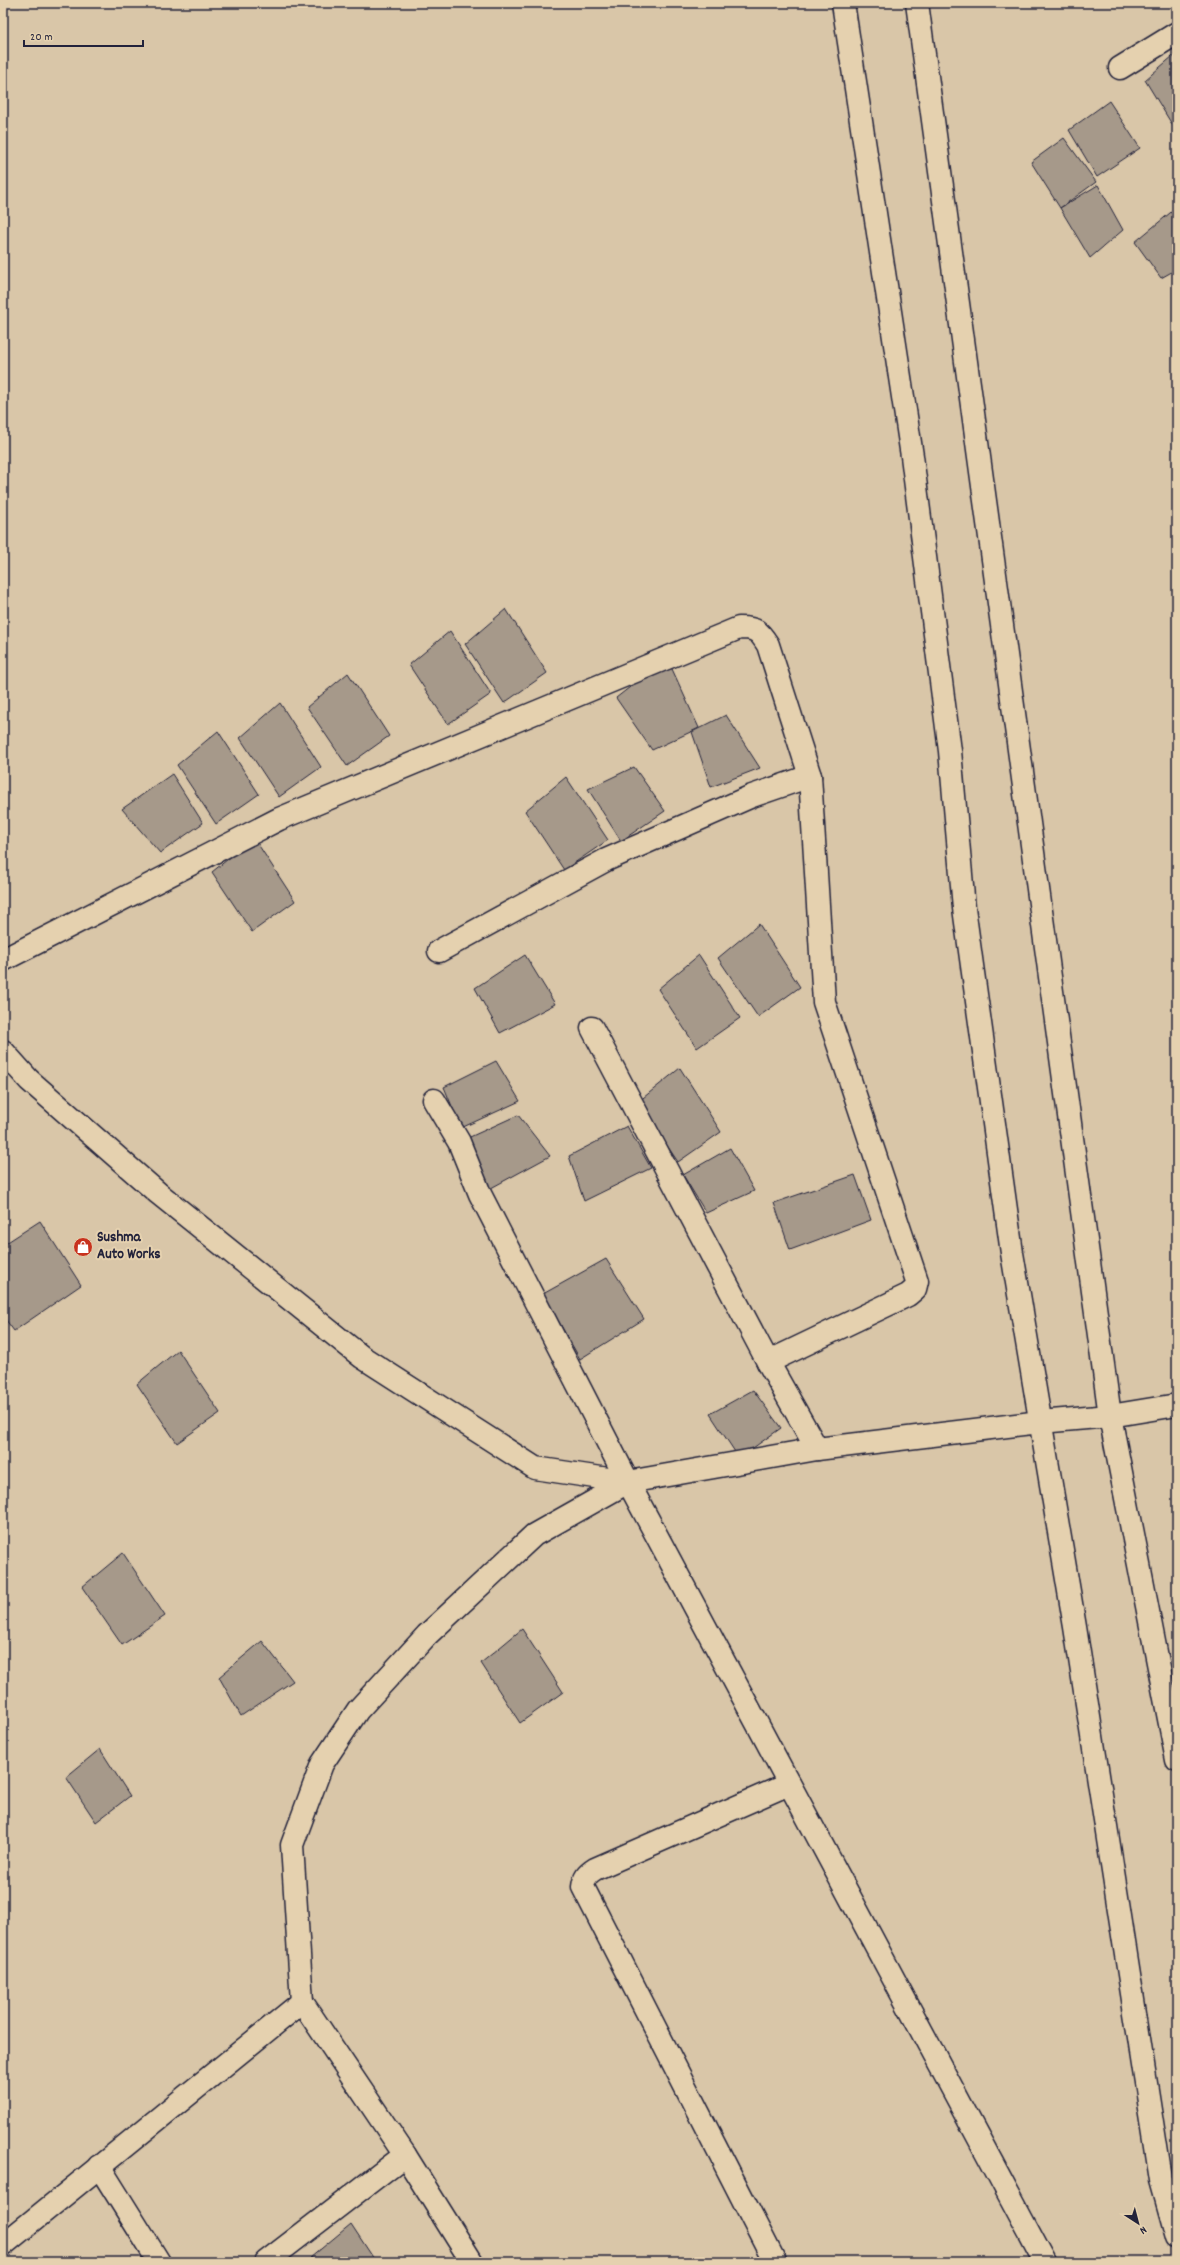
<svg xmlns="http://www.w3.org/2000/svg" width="1180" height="2265" viewBox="0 0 1180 2265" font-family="Dekko,sans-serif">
<rect width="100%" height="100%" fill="#d9c6a8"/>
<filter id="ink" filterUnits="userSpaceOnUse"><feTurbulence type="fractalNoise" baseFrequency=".025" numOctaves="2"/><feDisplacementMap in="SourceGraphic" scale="8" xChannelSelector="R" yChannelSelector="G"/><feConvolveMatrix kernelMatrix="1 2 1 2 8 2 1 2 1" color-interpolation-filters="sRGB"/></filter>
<g filter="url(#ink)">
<g fill="#a6998a" stroke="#22223b">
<polygon points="1173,56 1177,61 1177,123 1173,126 1145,80"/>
<polygon points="1109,101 1140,148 1097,177 1069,130"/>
<polygon points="1064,138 1096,182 1060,208 1031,162"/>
<polygon points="1098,185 1123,230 1090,258 1060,208"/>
<polygon points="1176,208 1177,269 1161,278 1135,242"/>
<polygon points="506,609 547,673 504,703 465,644"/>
<polygon points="450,631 491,694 448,724 409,665"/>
<polygon points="667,658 699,728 652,750 616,698"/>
<polygon points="348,673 389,736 347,766 307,707"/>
<polygon points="280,703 321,767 279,797 240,738"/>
<polygon points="726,715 760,768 711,787 692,732"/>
<polygon points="218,731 259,794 216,824 177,765"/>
<polygon points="634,767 665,811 621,841 588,789"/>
<polygon points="172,774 203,823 160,853 122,809"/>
<polygon points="566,777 608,840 564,870 525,811"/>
<polygon points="254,838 295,901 252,932 212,872"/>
<polygon points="759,924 800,987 758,1017 718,958"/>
<polygon points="525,955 555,1004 500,1033 475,988"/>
<polygon points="699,955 740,1018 697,1048 658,989"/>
<polygon points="496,1061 520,1101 461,1128 444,1087"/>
<polygon points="680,1068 721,1132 678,1162 638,1102"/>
<polygon points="518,1115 550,1156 480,1194 459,1142"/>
<polygon points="627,1126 651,1168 584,1201 569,1156"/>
<polygon points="730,1148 754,1191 706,1213 683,1175"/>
<polygon points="855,1175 871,1220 790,1250 774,1203"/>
<polygon points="40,1221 81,1285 14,1331 3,1316 3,1245"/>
<polygon points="606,1259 644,1319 580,1359 543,1294"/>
<polygon points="178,1350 220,1413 177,1443 137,1384"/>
<polygon points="753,1390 781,1428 739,1458 710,1414"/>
<polygon points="123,1553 165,1616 122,1645 82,1587"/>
<polygon points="522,1629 563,1692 520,1723 481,1663"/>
<polygon points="262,1641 293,1681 241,1716 219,1677"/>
<polygon points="100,1749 130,1796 96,1822 66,1777"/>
<polygon points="351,2224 376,2262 312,2262 310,2258"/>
</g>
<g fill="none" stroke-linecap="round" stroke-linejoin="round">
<g stroke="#22223b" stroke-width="25">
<g id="minor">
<polyline points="1120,68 1177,33"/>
<polyline points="439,951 606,860 752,796 810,776"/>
<path d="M 3,960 L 279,819 L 739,628 C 757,628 759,631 768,645 L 810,776 L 824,1002 L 917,1281 L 915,1289 L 908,1295 L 768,1362"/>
<polyline points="592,1028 768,1362 817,1449"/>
<polyline points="3,1051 29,1080 158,1193 362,1357 535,1468 628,1482 817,1449 1040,1422 1110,1416 1177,1405"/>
<polyline points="434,1100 459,1142 480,1194 628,1482 1045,2262"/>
<polyline points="302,2002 292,1845 322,1764 358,1710 427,1635 534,1535 628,1482"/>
<polyline points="99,2166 159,2262"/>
<polyline points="3,2245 302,2002 405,2155 472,2262"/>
<polyline points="266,2262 405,2155"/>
<path d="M 775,2262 L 583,1887 C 584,1878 587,1874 595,1869 L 789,1784"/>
</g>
</g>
<g stroke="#22223b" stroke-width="25">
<g id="highway">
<polyline points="843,3 912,456 950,751 964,908 1012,1253 1075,1627 1161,2180 1177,2237"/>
<polyline points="917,3 1110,1416 1177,1760"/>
</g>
</g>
<use href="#minor" stroke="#e5d1af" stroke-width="22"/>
<use href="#highway" stroke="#e5d1af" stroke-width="22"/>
</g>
</g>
<defs>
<g id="shop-disc" transform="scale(1)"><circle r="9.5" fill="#c8321e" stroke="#e5d1af"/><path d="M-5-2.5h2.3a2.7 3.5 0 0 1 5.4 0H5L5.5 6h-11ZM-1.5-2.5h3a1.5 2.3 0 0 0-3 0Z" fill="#fff"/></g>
</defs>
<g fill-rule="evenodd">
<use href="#shop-disc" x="83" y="1247"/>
</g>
<g text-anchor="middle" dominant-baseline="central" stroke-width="4" stroke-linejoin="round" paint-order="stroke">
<g font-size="15" font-weight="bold" fill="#22223b" stroke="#e5d1af" text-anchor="start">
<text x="97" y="1238">Sushma<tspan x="97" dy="17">Auto Works</tspan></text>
</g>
</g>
<rect width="1180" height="2265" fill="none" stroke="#e5d1af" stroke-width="16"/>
<rect x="8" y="8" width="1164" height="2249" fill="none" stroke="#22223b" stroke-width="1.5" filter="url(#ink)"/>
<g transform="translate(1138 2223) rotate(144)" stroke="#e5d1af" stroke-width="3" paint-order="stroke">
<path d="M0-3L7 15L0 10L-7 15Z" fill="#22223b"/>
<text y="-6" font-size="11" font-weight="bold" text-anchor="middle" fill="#22223b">N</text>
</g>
<path d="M24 40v6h119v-6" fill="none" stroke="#22223b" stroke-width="2"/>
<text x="30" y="40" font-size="12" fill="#22223b" stroke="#e5d1af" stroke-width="3" paint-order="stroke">20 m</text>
</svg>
